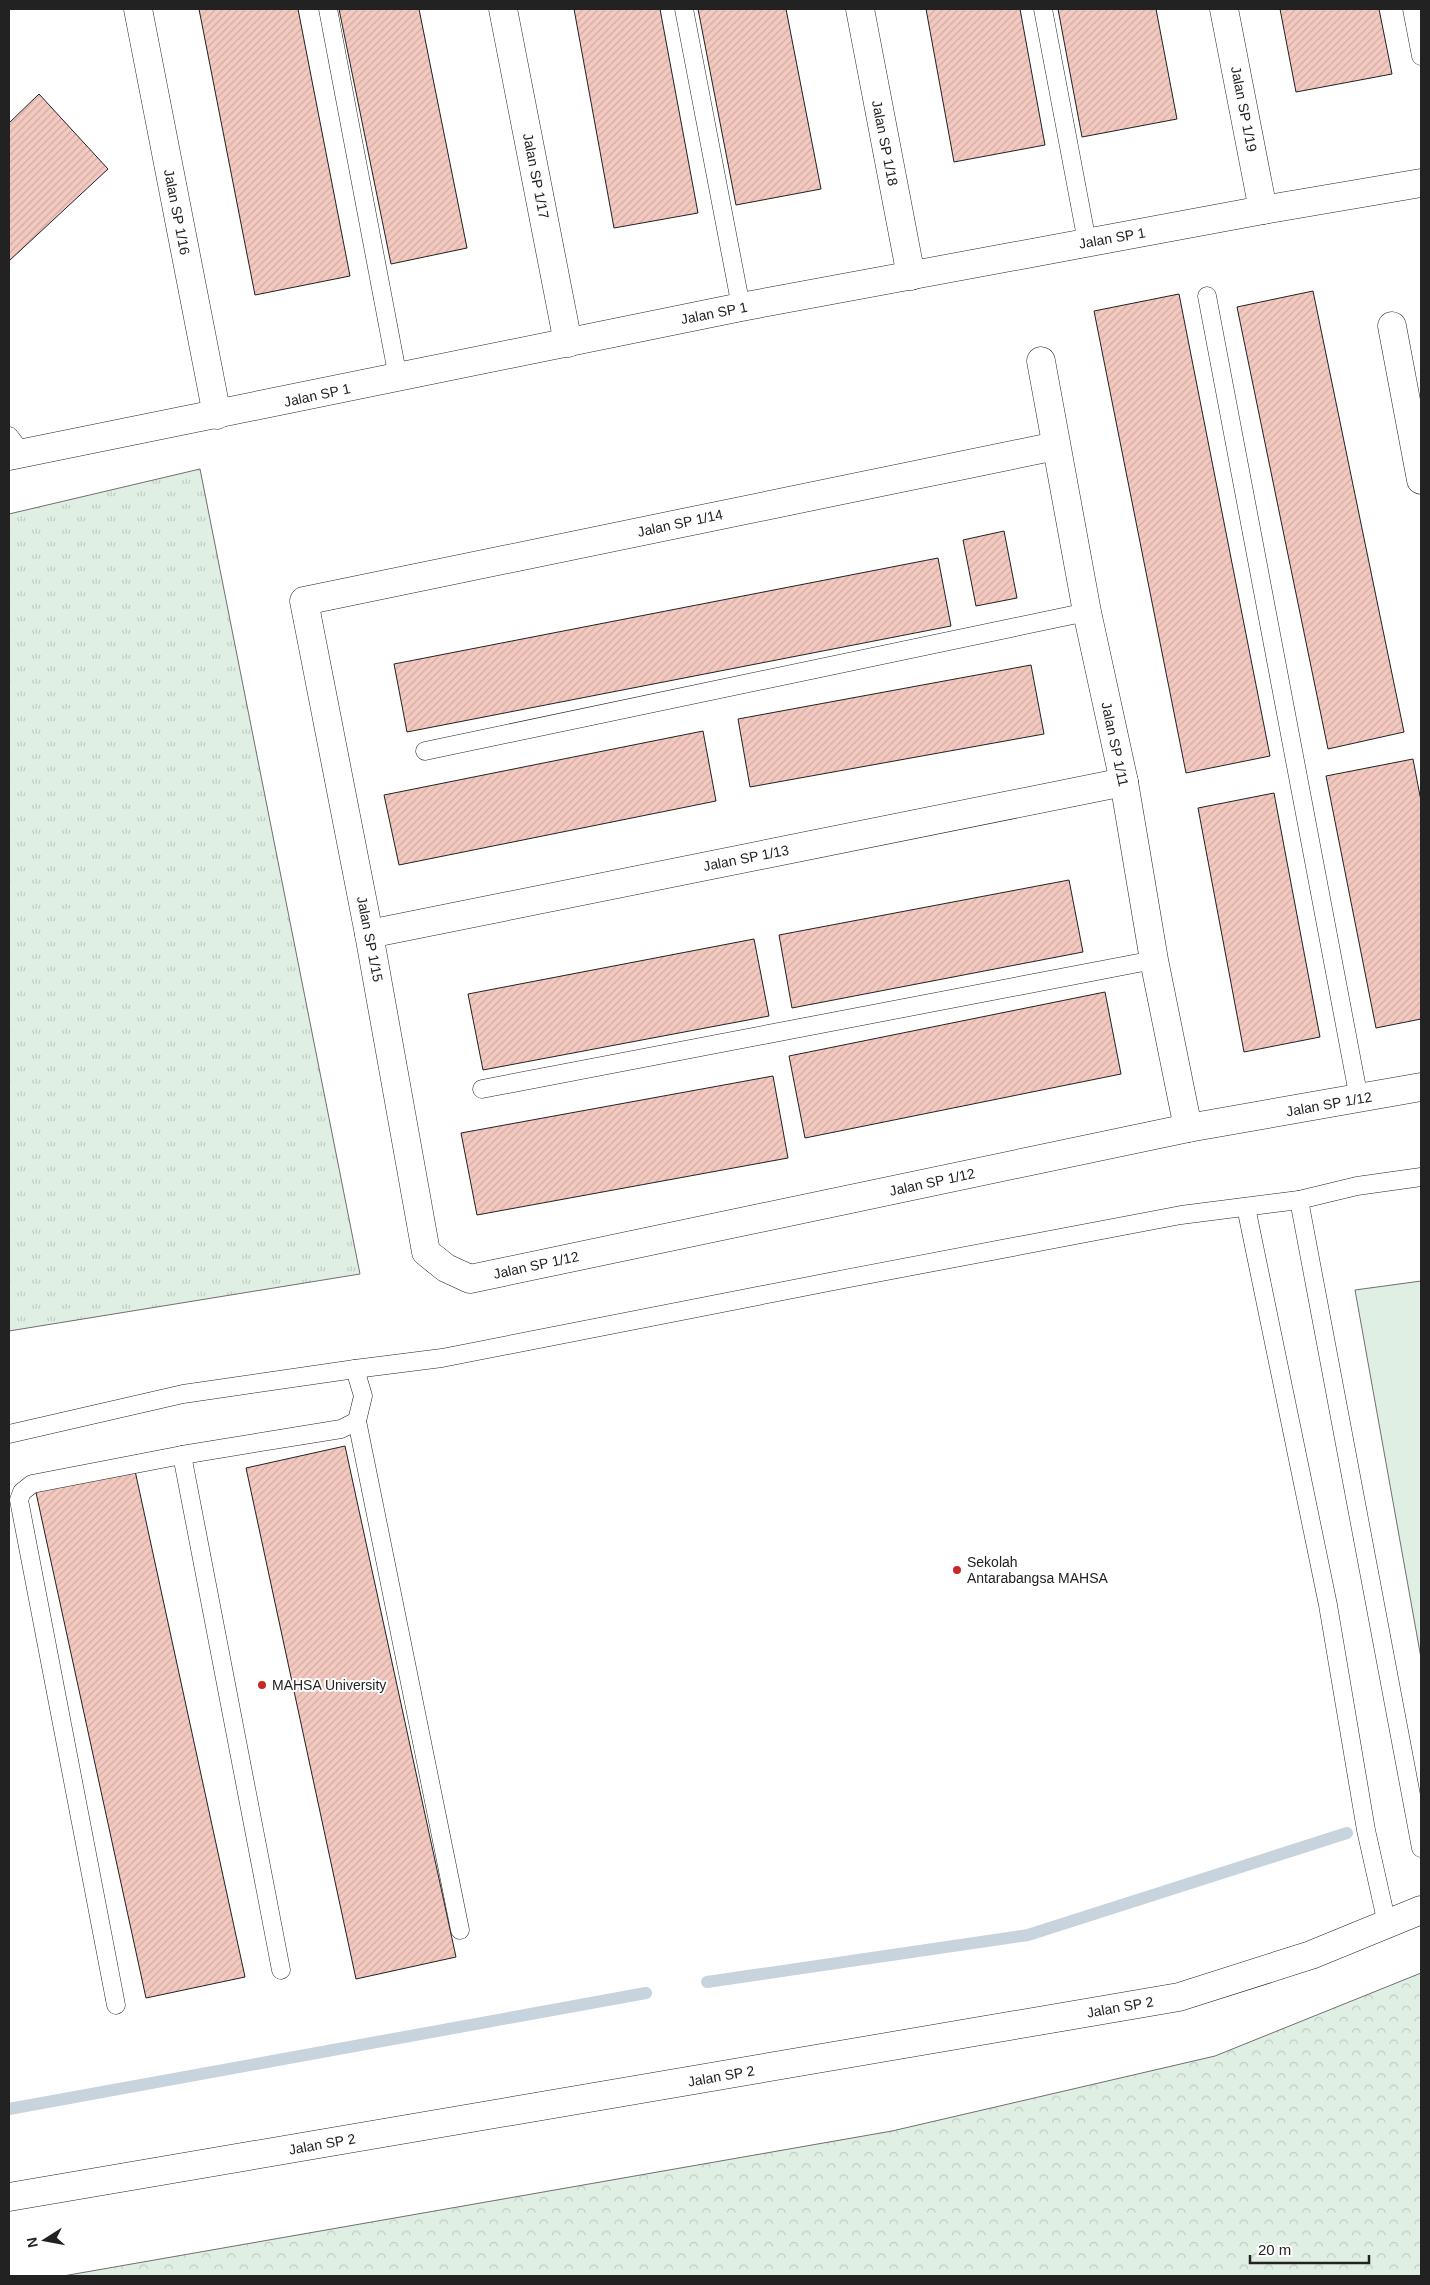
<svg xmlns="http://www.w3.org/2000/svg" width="1430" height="2285" viewBox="0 0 1430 2285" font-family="Helvetica,sans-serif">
<defs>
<pattern id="grass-tufts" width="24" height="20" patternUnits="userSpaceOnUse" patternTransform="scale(1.25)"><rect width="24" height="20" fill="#e0efe3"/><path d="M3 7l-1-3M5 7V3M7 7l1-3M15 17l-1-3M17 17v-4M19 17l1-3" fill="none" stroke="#c0cdc2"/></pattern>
<pattern id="forest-crowns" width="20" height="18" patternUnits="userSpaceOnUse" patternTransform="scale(1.25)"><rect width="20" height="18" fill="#e0efe3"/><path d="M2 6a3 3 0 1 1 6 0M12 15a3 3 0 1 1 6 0" fill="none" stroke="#c0cdc2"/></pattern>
<pattern id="building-hatch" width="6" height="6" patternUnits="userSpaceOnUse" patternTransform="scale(1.25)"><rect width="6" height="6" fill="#f3c9c0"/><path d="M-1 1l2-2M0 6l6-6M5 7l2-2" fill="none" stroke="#d0aca5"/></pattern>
</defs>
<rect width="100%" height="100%" fill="#fff"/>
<polygon fill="url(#grass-tufts)" stroke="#6f6f6f" points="200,469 360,1274 9,1331 9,514"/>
<polygon fill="url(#forest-crowns)" stroke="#6f6f6f" points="1421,1973 1421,2276 63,2276 892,2131 1215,2056"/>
<polygon fill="#e0efe3" stroke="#6f6f6f" points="1421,1281 1421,1658 1355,1290"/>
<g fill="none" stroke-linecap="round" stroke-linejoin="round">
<g stroke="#c7d3dd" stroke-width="12">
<polyline points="707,1982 1028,1935 1347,1833"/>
<polyline points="9,2109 646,1993"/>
</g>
</g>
<g fill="url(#building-hatch)" stroke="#222">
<polygon points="199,9 298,9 350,276 255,295"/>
<polygon points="339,9 419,9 467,248 391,264"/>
<polygon points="574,9 660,9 698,213 614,228"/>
<polygon points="698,9 786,9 821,189 736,205"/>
<polygon points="926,9 1020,9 1045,145 954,162"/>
<polygon points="1058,9 1156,9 1177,119 1082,137"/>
<polygon points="1280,9 1379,9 1392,74 1296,92"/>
<polygon points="39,94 108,169 9,261 9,123"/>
<polygon points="1313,291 1404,732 1328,749 1237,307"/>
<polygon points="1179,294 1270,756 1186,773 1094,311"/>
<polygon points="1004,531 1017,598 976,606 963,540"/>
<polygon points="938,558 951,626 407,732 394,664"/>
<polygon points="1031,665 1044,734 750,787 738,719"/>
<polygon points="703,731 716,801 399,865 384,795"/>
<polygon points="1413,759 1421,801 1421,1019 1376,1028 1326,776"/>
<polygon points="1274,793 1320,1037 1244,1052 1198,808"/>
<polygon points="1069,880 1083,952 792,1008 779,935"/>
<polygon points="754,939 769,1016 483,1070 468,994"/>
<polygon points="1105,992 1121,1074 805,1138 789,1056"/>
<polygon points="773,1076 788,1158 477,1215 461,1133"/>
<polygon points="345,1446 456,1957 356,1979 246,1468"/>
<polygon points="134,1466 245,1977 146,1998 35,1488"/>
</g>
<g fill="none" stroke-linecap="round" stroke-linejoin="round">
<g stroke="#222" stroke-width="19">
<g id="service">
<polyline points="328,9 398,378"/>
<polyline points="684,9 741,307"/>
<polyline points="1043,9 1087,242"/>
<polyline points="1412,9 1421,56"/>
<polyline points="1207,296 1359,1099"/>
<polyline points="9,436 23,454"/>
<polyline points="425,751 1087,612"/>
<polyline points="482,1089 1154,960"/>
<polyline points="1299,1200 1421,1848"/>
<polyline points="1246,1207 1328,1605 1366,1830 1387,1924"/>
<polyline points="355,1369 363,1396 357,1421 460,1930"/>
<polyline points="9,1434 183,1394 355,1369 442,1358 834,1281 1181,1215 1299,1200 1357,1186 1421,1177"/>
<polyline points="182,1455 341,1429 357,1421"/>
<polyline points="116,2005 19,1500 22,1492 32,1484 182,1455 281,1970"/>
</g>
</g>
<g stroke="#222" stroke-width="29">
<g id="minor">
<polyline points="138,9 217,415"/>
<polyline points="503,9 568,343"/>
<polyline points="860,9 911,276"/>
<polyline points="1224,9 1263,210"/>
<polyline points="1392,326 1421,480"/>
<polyline points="1041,361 1087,612 1124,782 1154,960 1188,1128"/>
<polyline points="1056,446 304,601 369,934 426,1252 446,1268 470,1279 1188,1128 1421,1087"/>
<polyline points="9,456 741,307 1263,210 1421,183"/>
<polyline points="369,934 1124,782"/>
</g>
</g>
<g stroke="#222" stroke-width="29">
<polyline id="tertiary" points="9,2197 1179,1997 1311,1955 1421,1910"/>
</g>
<use href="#service" stroke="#fff" stroke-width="18"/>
<use href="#minor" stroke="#fff" stroke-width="28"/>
<use href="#tertiary" stroke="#fff" stroke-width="28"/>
</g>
<g fill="#c62828" stroke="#fff" stroke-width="2">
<circle cx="957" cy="1570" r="5"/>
<circle cx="262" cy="1685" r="5"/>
</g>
<g text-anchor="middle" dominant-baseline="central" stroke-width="4" stroke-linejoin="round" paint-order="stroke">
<g font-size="14" fill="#222" stroke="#fff">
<text transform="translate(1244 109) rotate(79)">Jalan SP 1/19</text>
<text transform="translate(885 143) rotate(79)">Jalan SP 1/18</text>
<text transform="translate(536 176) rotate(79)">Jalan SP 1/17</text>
<text transform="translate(177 212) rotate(79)">Jalan SP 1/16</text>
<text transform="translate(1112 238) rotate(-10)">Jalan SP 1</text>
<text transform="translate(714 313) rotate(-11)">Jalan SP 1</text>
<text transform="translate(317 395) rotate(-12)">Jalan SP 1</text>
<text transform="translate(680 523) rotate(-12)">Jalan SP 1/14</text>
<text transform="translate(1115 744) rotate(78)">Jalan SP 1/11</text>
<text transform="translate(746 858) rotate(-11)">Jalan SP 1/13</text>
<text transform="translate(370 939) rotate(79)">Jalan SP 1/15</text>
<text transform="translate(1329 1104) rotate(-10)">Jalan SP 1/12</text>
<text transform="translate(932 1182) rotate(-12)">Jalan SP 1/12</text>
<text transform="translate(536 1265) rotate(-12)">Jalan SP 1/12</text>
<text transform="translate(1120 2007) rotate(-10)">Jalan SP 2</text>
<text transform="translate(721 2076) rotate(-10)">Jalan SP 2</text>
<text transform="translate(322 2144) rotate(-10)">Jalan SP 2</text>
</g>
<g font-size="14" fill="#222" stroke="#fff" text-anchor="start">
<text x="967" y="1562">Sekolah<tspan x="967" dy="16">Antarabangsa MAHSA</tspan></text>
<text x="272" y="1685">MAHSA University</text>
</g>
</g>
<rect width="1430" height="2285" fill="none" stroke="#222222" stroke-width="20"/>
<g transform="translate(45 2240) rotate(259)" stroke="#ffffff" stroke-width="4" paint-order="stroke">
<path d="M0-4L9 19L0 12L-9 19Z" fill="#222222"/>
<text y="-8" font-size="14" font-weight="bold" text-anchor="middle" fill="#222222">N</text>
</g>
<path d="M1250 2255v8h119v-8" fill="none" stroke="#222222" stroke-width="2.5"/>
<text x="1258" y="2255" font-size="15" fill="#222222" stroke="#ffffff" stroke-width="4" paint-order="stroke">20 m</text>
</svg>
